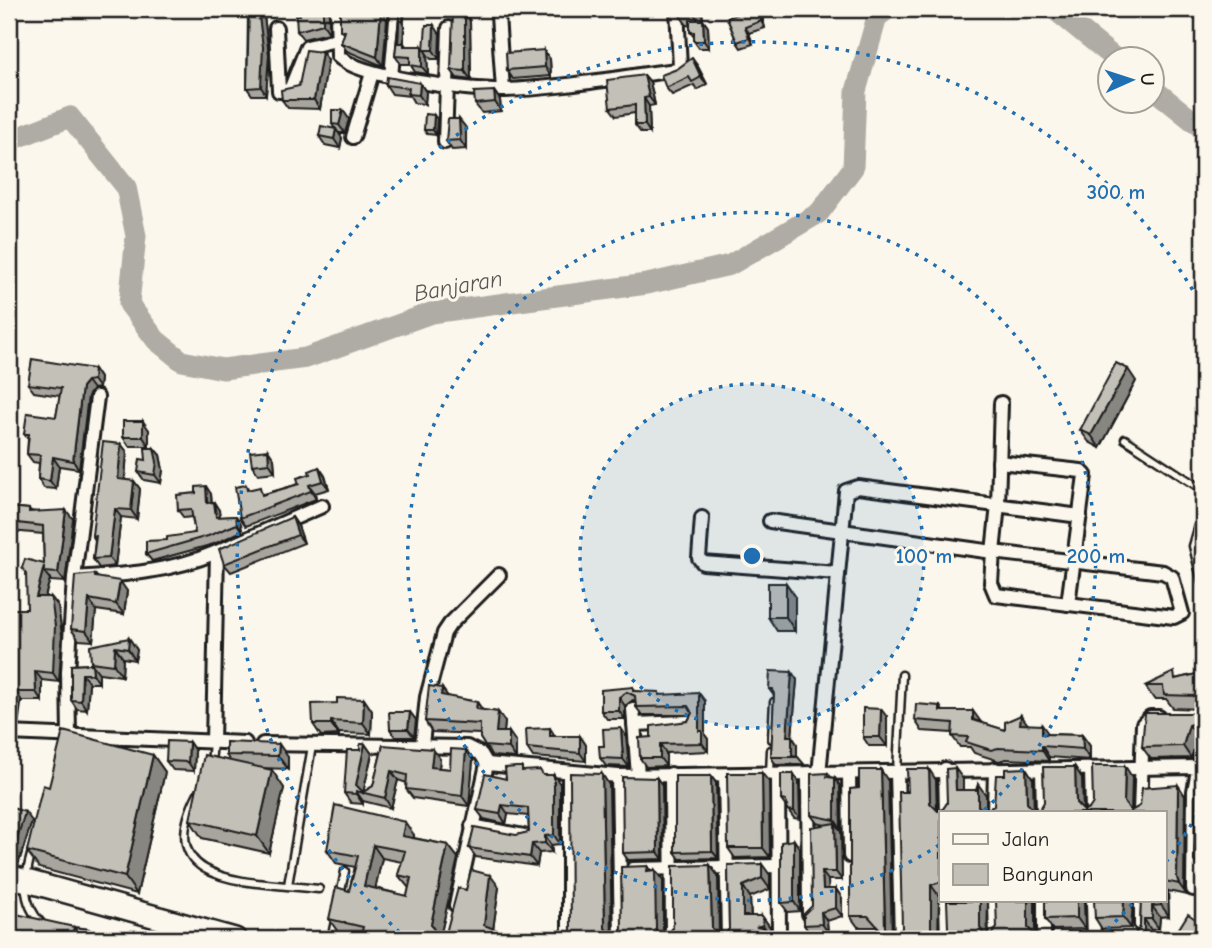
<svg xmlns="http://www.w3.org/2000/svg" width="1212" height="948" viewBox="0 0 1212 948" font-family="'Comic Neue',sans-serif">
<rect width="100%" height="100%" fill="#fbf7ec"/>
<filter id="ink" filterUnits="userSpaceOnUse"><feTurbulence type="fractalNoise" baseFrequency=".0143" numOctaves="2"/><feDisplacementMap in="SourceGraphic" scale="14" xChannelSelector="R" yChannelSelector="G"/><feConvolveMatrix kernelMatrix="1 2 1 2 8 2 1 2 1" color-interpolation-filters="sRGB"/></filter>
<g filter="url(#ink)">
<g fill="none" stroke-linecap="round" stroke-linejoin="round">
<g stroke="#afaca5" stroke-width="21">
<polyline points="1054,9 1117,60"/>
<polyline points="1152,88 1203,129"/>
<polyline points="9,141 70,117 126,187 136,236 129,304 156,340 182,361 223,369 306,358 431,313 647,284 730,265 819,213 853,168 856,91 877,17 888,9"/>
</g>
<g stroke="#1c1c1c" stroke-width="11">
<g id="lane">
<polyline points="1125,439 1203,490"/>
<polyline points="1203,511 1193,546 1203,586"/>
<polyline points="772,739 774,702"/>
<polyline points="211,764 213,742"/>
<polyline points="897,771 902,675"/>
<polyline points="770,774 771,750"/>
<path d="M 198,793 C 148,889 255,881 319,889"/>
<path d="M 32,851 C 24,879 20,901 42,924"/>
<polyline points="288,885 312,746"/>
<polyline points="340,896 345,871"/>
<polyline points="69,931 87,933 91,939"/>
<polyline points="331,939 336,917"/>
</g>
</g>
<g stroke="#1c1c1c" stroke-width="18">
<g id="street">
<path d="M 337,9 L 338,56 C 359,78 472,91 505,90 C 562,88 620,77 677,70 L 680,67 L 677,9"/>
<polyline points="498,15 503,90"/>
<polyline points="276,28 279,91 290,90 307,47 336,40"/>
<polyline points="391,77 397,9"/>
<polyline points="353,137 372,73"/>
<polyline points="445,142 449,28"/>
<polyline points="999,462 1081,471 1085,475 1068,604"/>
<polyline points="702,518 699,558 703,563 837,573"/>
<polyline points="770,521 993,552 998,505 1001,403"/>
<polygon points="993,552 1163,572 1172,577 1182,613 1174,617 996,595 991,583"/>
<polyline points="74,578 97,397"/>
<polyline points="14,696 9,733 245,743"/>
<polyline points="633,709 638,776"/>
<polyline points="634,724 689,722"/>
<path d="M 69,736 L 68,672 L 74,578 C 124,575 170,572 217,552"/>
<polyline points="213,742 217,552 322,506"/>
<polyline points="263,744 467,747 481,754 487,764"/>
<polyline points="422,745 427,697 444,633 450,624 499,575"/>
<polyline points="945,769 946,813"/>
<polyline points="1091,769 1092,813"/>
<polyline points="1042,770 1043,813"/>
<polyline points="897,771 901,939"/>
<polyline points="849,773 850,856"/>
<polyline points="671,774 672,939"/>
<polyline points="819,774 846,491 858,487 1080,516"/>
<polyline points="725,775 728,939"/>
<polyline points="778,775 779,939"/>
<polyline points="808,775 809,914"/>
<polyline points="618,776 621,939"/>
<polyline points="994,813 995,769"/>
<polyline points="1140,813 1143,724 1150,717 1159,717"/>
<polyline points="472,826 524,836"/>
<polyline points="633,869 778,866"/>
<polyline points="1193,889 1194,791 1203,745"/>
<polyline points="946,901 947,939"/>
<polyline points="995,901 996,939"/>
<polyline points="1044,901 1044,939"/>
<polyline points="1093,901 1094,939"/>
<polyline points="1141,901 1141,925"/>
<polyline points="456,905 487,764 618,776 1198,767"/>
<polyline points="569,939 569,772"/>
</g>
</g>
<g stroke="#1c1c1c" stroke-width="26">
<polyline id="highway" points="9,876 235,939"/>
</g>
<use href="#lane" stroke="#fbf7ec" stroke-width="6"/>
<use href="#street" stroke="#fbf7ec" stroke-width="12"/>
<use href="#highway" stroke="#fbf7ec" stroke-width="21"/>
</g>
<g fill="#a8a59e" stroke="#1c1c1c" stroke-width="2" fill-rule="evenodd">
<polygon points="220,9 272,9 272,16 264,16 269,55 266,95 252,95 247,88 248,11 222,11"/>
<polygon points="329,9 329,33 303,39 297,31"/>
<polygon points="340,9 368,9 369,11 387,20 383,66 347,51 341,43 344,34 340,30"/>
<polygon points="678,9 702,9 703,20 708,27 709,48 699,48 694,41 694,37 690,32 690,26 687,25 678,13"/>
<polygon points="788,9 802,9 798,15"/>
<polygon points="465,12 470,21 471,80 457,78 451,70"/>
<polygon points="761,12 765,28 749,33 753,44 741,48 737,42 727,18"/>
<polygon points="399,18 404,25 404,43 406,46 422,46 424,49 440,34 439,59 431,59 427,54 428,74 415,72 410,64 401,64 395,56"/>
<polygon points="322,52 328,60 320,109 288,108 282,100 299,86"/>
<polygon points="550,59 551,76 513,79 507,70"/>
<polygon points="697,65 707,84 697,90 694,85 672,95 666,88 677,69"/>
<polygon points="644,75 650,82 655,105 649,106 650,133 641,133 635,125 635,113 616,116 610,108"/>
<polygon points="420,83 426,92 425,104 414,103 410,96 392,94 386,85"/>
<polygon points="494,91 500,100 501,111 482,113 475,104"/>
<polygon points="349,119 345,133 339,133 342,138 340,148 325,145 319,136 335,129 332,124"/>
<polygon points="437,119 436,135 427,134 424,130"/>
<polygon points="459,119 466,128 466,149 452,150 446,141"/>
<polygon points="94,369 100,378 99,388 93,389 88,396 79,469 59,466 56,489 44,488 38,479 39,463 33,462 27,454 28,439 24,434 56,417 60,396 34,392 28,384"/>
<polygon points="1136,381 1100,448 1089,442 1080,430"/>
<polygon points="149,430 149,446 129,446 123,437"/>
<polygon points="121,444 127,452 125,480 134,481 140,489 137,519 121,517 115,566 99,568 93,559 95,540 92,535"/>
<polygon points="160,455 163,470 161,483 144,480 138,472 146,460"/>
<polygon points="274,459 275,472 258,474 252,465"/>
<polygon points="319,467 325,476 329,489 315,493 316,499 246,526 240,518 246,485 249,490 264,494 299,484"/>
<polygon points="211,494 212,503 219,510 220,517 236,516 241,524 242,531 214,544 152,561 146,554 167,540 195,533 192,517 184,518 178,510"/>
<polygon points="9,507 29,509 31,511 73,519 65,582 51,581 50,579 45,597 51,597 58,606 62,635 59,682 42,680 42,701 22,701 16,692 27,609 44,564 43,534 11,531 9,527"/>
<polygon points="292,517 298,526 304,543 231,572 224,564"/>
<polygon points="95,574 97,577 127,591 124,614 96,610 93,641 79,640 71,629"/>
<polygon points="786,583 795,596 795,631 777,631 768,617"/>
<polygon points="129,638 137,650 135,660 123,658 122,676 99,673 99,683 89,683 87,710 77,709 71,700 71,665 92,664 91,662"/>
<polygon points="1201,673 1203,676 1203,709 1173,708 1166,699 1154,699 1145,686"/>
<polygon points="797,680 792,736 797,744 797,757 798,757 804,764 776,765 771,757 774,696 769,689"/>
<polygon points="633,687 636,691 705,701 705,735 708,739 708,751 666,753 666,766 646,767 640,758 651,737 688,721 691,715 642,715 636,707 636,702 633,700 625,706 625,719 607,719 601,711"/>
<polygon points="447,696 477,702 482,710 498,712 505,722 504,732 516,742 516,758 492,756 480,738 480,734 432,732 425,721"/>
<polygon points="364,699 372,711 371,734 339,733 339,735 321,736 313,724 337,703"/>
<polygon points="940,706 943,711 1005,730 1027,724 1048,734 1082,735 1090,746 1090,760 1049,757 1049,761 1006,759 999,761 974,753 970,747 960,747 952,736 952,733 922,731 915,720"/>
<polygon points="410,712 416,720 414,737 395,737 390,729"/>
<polygon points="1195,713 1201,737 1198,737 1191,758 1151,759 1142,747"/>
<polygon points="887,717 887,746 869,746 863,737"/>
<polygon points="550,728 555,736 580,736 586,745 586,761 533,757 527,748"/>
<polygon points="626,736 629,767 606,766 600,758 604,746"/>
<polygon points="189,742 195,751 194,771 173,770 166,761"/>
<polygon points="226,742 288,757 288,769 263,768 284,788 269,853 202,838 190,820 230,761 226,755"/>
<polygon points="365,744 372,754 363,792 373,786 383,745 440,759 439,768 450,769 466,750 473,760 469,806 413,798 406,789 407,783 398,780 391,808 363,801 363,804 351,803 344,793 360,750"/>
<polygon points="153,755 165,772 137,894 39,868 27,851 49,787"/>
<path d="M 1075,767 L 1082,778 L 1084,811 L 1089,809 L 1132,777 L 1131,811 L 1178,785 L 1185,796 L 1184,889 L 1187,895 L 1168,891 L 1169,916 L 1160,917 L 1159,929 L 1151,930 L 1152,939 L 887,939 L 876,927 L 858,927 L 850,916 L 859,788 L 888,781 L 893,937 L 898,935 L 902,928 L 908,792 L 936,780 L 938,811 L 943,809 L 963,779 L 963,790 L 986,795 L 986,810 L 994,806 L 1005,775 L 1026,768 L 1033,779 L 1035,811 L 1040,809 ZM 941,813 L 1165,813 L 1165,901 L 1141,901 L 1140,927 L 1135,934 L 1037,937 L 1035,936 L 1035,901 L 989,937 L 987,936 L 988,901 L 940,937 L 938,936 L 939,896 L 941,896 Z"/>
<polygon points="524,771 543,775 560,784 560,844 551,845 552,852 539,853 537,866 476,857 469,848 529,832 528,816 508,814 506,824 484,819 477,810 506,779"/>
<polygon points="828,773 831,777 835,778 840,786 841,829 838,828 841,832 842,880 828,880 828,889 836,889 842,898 842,916 827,921 828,932 810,934 804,925 812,906 825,825 817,823 811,815"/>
<polygon points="602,774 609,785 612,935 617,936 622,929 651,871 655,870 663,881 663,936 665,937 673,928 710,865 718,876 719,936 725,935 729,929 728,865 770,875 770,889 750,897 751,916 762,916 770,927 770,935 789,934 793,939 571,939"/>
<polygon points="711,776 716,783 718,858 680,859 675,852"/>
<polygon points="1199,777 1203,784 1203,872 1202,872 1194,861"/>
<polygon points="769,782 770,857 735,858 728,848"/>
<polygon points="799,782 800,819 794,818 781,800"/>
<polygon points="662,785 663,859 628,860 623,853"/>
<polygon points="9,807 32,821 18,865 9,865"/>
<path d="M 414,835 L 414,838 L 448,845 L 458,858 L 440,937 L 442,939 L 364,939 L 363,938 L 338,932 L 329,919 L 349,891 L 355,867 L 336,863 L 327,850 ZM 382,858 L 402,862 L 398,875 L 409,888 L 407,896 L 375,888 Z"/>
<polygon points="794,840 800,849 800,911 788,912 781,903"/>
<polygon points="499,887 493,929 512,939 450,939 446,933 466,890"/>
<polygon points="1084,901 1085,929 1053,930 1045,919"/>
<polygon points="1133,901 1131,928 1102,929 1095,918"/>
<polygon points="1178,930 1201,939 1184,939"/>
</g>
<g fill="#888681" stroke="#1c1c1c" stroke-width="2">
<polygon points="258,9 264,16 269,55 266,95 261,87"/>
<polygon points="266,9 272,9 272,16"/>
<polygon points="323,9 329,9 329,33 323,24"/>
<polygon points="694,9 702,9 703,26 694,14"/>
<polygon points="757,9 761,12 765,28 761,21"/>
<polygon points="793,9 802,9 798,15"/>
<polygon points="381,11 387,20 383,66 377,57"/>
<polygon points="465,12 470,21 471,80 465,71"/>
<polygon points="399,18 404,25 403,51 398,43"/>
<polygon points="703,20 708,27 709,48 704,41"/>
<polygon points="434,25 440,34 439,59 433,50"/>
<polygon points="745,27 749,33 753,44 749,38"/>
<polygon points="422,46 427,54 428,74 422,67"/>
<polygon points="544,50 550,59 551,76 545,67"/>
<polygon points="322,52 328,60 320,109 314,100"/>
<polygon points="692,58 697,65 707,84 701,77"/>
<polygon points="644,75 650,82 655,105 649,97"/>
<polygon points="420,83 426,92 425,104 419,95"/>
<polygon points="494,91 500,100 501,111 495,102"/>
<polygon points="644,98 649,106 650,133 645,125"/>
<polygon points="343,110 349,119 345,133 339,125"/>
<polygon points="434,115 437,119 436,135 433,130"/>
<polygon points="459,119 466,128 466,149 460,140"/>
<polygon points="336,129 342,138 340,148 334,139"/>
<polygon points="94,369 100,378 99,388 93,380"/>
<polygon points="1128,369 1136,381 1100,448 1091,435"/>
<polygon points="87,381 93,389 88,396 79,469 73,461 82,387"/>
<polygon points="143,421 149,430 149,446 143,437"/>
<polygon points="121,444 127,452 124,488 118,479"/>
<polygon points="154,448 160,455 163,470 161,483 155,475"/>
<polygon points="268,450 274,459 275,472 269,463"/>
<polygon points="53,457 59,466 56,489 50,481"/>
<polygon points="319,467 325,476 329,489 323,481"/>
<polygon points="134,481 140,489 137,519 131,510"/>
<polygon points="309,485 315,493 316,499 311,491"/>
<polygon points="206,486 211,494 212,511 207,503"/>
<polygon points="214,502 219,510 221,525 216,517"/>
<polygon points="115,509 121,517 115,566 109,558"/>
<polygon points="66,510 73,519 65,582 58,573"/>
<polygon points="236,516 241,524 242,531 237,524"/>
<polygon points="292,517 298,526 304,543 298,535"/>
<polygon points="44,566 44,572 50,579 42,607 36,597"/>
<polygon points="120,581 127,591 124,614 116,604"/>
<polygon points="786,583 795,596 795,631 786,617"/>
<polygon points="51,597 58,606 62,635 59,682 53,673"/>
<polygon points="89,599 96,610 93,641 86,631"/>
<polygon points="129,638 137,650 135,660 128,649"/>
<polygon points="115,647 123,658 122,676 114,665"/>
<polygon points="92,664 99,673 99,683 93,674"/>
<polygon points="35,671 42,680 42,701 36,692"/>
<polygon points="792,672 797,680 792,737 797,744 797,757 792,757 787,736"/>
<polygon points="1201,673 1203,676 1203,705 1197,696"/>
<polygon points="82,674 89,683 87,710 81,701"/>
<polygon points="442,688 449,698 441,695"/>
<polygon points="699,693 705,701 705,735 708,739 708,751 702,743 699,731"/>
<polygon points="619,697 625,706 625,719 619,711"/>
<polygon points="364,699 372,711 371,734 363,723"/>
<polygon points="477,702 484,712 476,709"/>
<polygon points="881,709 887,717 887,746 880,737"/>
<polygon points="973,711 981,722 973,720"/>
<polygon points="410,712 416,720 414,737 408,729"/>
<polygon points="498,712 505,722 503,742 496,732"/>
<polygon points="1195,713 1203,724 1201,737 1192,724"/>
<polygon points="1021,715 1029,726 1020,724"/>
<polygon points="331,721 339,733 339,735 331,724"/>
<polygon points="1042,725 1050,736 1042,734"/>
<polygon points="1189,725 1198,737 1191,758 1183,746"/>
<polygon points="621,728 626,736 629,767 623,759"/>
<polygon points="509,732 516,742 516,758 509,748"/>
<polygon points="1082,735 1090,746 1090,760 1083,749"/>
<polygon points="580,736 586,745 586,761 580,753"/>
<polygon points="189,742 195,751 194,771 188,762"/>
<polygon points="279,744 288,757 288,769 278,756"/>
<polygon points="365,744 372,754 363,793 356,785"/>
<polygon points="660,744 666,753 666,766 660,758"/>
<polygon points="1042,746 1049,757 1049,761 1042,750"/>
<polygon points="433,749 440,759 438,776 431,767"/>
<polygon points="466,750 473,760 469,806 462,796"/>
<polygon points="153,755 165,772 137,894 125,877"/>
<polygon points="1125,766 1132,777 1131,813 1124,802"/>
<polygon points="1075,767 1082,778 1083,813 1076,803"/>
<polygon points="955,768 963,779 963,801 956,790"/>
<polygon points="1026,768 1033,779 1034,813 1027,803"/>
<polygon points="929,769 936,780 937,814 930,803"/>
<polygon points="272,770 284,788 269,853 257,836"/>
<polygon points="881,770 888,781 892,939 885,928"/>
<polygon points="391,771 398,780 391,808 385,798"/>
<polygon points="762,773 769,782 770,857 763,848"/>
<polygon points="602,774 609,785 612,939 605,928"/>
<polygon points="794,774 799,782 800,819 794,811"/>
<polygon points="554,775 560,784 560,844 554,835"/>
<polygon points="711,776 716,783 718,858 712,851"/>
<polygon points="1199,777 1203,784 1203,808 1201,805"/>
<polygon points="657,778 662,785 663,859 658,852"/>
<polygon points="835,778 840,786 841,829 835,820"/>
<polygon points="978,784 986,795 986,813 978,806"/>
<polygon points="1178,785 1185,796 1184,889 1187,895 1179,884 1177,878"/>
<polygon points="356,791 363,801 363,804 356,794"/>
<polygon points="502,805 508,814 506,824 500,814"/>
<polygon points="25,812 32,821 18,865 12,856"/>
<polygon points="405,822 414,835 412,849 402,836"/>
<polygon points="835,823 841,832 842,880 836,872"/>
<polygon points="545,836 551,845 552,852 545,843"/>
<polygon points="794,840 800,849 800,911 794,902"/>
<polygon points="532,844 539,853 537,866 530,857"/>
<polygon points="373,845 382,858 373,899 364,886"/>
<polygon points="448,845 458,858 440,937 442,939 435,939 431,924"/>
<polygon points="762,864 770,875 770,889 762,878"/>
<polygon points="710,865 718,876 719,939 712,928"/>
<polygon points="648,866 655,877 655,870 663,881 663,939 662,939 656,929 647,871"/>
<polygon points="822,872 828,880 829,898 823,889"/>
<polygon points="490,875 499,887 492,937 484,925"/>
<polygon points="931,885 939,896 938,939 931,928"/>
<polygon points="743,886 750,897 751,927 743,916"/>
<polygon points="1165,887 1168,891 1169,916 1161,905 1161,901 1165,901"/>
<polygon points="836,889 842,898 842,916 836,908"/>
<polygon points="980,901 988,901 987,939 980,928"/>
<polygon points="1028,901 1035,901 1035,939 1028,928"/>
<polygon points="1077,901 1084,901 1085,929 1077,918"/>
<polygon points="1124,901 1133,901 1131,928 1123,917"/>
<polygon points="1152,906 1160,917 1159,929 1152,919"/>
<polygon points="821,912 827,921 828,932 822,924"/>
<polygon points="762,916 770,927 770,936 763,925"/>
<polygon points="1144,919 1151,930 1152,939 1147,939 1144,936"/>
<polygon points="1200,922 1203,926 1203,936 1201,939 1190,939 1190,938"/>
<polygon points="74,927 82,939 71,939"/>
</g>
<g fill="#c3c0b8" stroke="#1c1c1c" stroke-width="2" fill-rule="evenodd">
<polygon points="249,9 258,9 263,47 261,87 247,88"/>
<polygon points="299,9 323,9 323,24 297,31 296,15 300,15"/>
<polygon points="340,9 364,9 364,11 381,11 377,57 341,43 345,31 340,30"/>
<polygon points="678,9 694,9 694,14 678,13"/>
<polygon points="750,9 757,9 761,21 745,27 749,38 737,42 727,18"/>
<polygon points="465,12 465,71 451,70 453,13"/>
<polygon points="399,18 398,43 404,43 404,46 422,46 422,67 410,65 410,57 395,56"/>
<polygon points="690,20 703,20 704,41 694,41 694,32 690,32"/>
<polygon points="426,25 434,25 433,50 424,50"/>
<polygon points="306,50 322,52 314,100 282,100 281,90 299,86"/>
<polygon points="544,50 545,67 507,70 506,53"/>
<polygon points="692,58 701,77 692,82 689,77 666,88 661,75 677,69"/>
<polygon points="644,75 649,97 644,98 645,125 635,125 635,105 610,108 607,80"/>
<polygon points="387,77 420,83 419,95 408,94 409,88 386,85"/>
<polygon points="494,91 495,102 475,104 474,92"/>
<polygon points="332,110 343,110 339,125 332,124"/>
<polygon points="425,114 434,115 433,130 424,130"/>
<polygon points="448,119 459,119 460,140 446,141"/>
<polygon points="321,126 336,129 334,139 319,136"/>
<polygon points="32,359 94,369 93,380 87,381 82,387 73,461 53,457 50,481 38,479 40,455 27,454 29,434 24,434 27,413 56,417 61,388 28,384"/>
<polygon points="1116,363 1128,369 1091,435 1080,430"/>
<rect x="123" y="421" width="20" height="16"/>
<polygon points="103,442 121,444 118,479 134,481 131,510 115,509 109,558 93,559 96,536 92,535"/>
<polygon points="145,448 154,448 157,462 155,475 138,472 140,459 146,460"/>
<polygon points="268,450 269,463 252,465 250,452"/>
<polygon points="319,467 323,481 309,485 311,491 240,518 235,487 246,485 247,490 260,487 262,495 299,484 297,478 310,474 309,471"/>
<polygon points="206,486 207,503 214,502 216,517 236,516 237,524 208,536 146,554 146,541 167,540 167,537 195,533 191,509 178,510 177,495 196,493 196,487"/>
<polygon points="9,507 29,509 29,512 66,510 58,573 44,572 44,566 36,597 51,597 55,626 53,673 35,671 36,692 16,692 9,669 9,609 27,609 26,573 22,568 25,559 44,564 43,526 9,522"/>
<polygon points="292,517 298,535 224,564 219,549"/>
<polygon points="95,574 95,577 120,581 116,604 89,599 86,631 71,629 75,576"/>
<rect x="768" y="583" width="18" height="34"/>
<polygon points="129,638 128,649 115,647 114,665 91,662 90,646"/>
<polygon points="92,664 93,674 82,674 81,701 71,700 71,665"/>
<polygon points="770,671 792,672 787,736 792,736 792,756 798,757 771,757 774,695 773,689 769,689"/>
<polygon points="1174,672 1175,679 1201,673 1197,696 1164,695 1163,686 1145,686"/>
<polygon points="429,686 442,688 441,695 477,702 476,709 498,712 496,732 509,732 509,748 485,746 480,738 480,724 425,721"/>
<polygon points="633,687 633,691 659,692 659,695 699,693 699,731 702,731 702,743 660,744 660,758 640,758 639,738 651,737 651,726 688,721 692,713 688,706 636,707 635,696 627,692 619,697 619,711 601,711 601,690"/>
<polygon points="337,698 364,699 363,723 331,721 331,724 313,724 312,704 337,703"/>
<polygon points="916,704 940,706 940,711 973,711 973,720 1005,730 1005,722 1021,715 1020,724 1042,725 1042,734 1082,735 1083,749 1042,746 1042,750 998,748 991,750 966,742 968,737 952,736 953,723 915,720"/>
<polygon points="863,708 881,709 880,737 863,737"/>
<polygon points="389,712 410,712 408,729 390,729"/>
<polygon points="1145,713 1195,713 1192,724 1189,725 1183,746 1142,747"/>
<polygon points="550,728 550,736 580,736 580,753 527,748 526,729"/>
<polygon points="621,728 623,759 600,758 599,746 604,746 603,729"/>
<polygon points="63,731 153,755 125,877 27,851 43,785 49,787"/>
<polygon points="167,741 189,742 188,762 166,761"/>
<polygon points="226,742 279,744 278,756 226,755"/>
<polygon points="360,744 365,744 356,785 363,792 373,786 383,745 433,749 431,767 450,769 451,749 466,750 462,796 406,789 407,775 391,771 385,798 356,791 356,794 344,793 347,750 360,750"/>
<polygon points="204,755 272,770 257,836 190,820"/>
<polygon points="1092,766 1125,766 1124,802 1131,811 1140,806 1142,788 1178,785 1177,878 1179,884 1165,881 1165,813 941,813 941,882 931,885 931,928 935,935 940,937 948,928 947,901 980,901 980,928 984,935 989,937 997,928 996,901 1028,901 1028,928 1037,937 1135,934 1140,927 1141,901 1161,901 1161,905 1152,906 1152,919 1144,919 1144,936 1128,938 1128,939 889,939 868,916 850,916 850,789 859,788 859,770 881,770 885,928 893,937 898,935 902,928 899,792 908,792 907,769 929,769 930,803 938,811 943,809 947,803 946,769 955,768 956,790 976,790 978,784 978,806 985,811 994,806 996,775 1005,775 1005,769 1026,768 1027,803 1035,811 1040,809 1044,802 1043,767 1075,767 1076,803 1084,811 1089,809 1093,803"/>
<polygon points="516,767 522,767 522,771 540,770 543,775 554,775 554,835 545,836 545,843 532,844 530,857 469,848 474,827 516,835 529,832 528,808 502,805 500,814 477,810 485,774 506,779 505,768"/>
<polygon points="570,773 602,774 605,928 609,935 617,936 622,929 621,867 648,866 647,871 655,870 656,929 659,935 665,937 673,928 673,866 710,865 712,928 720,937 725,935 729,929 728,865 762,864 762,878 743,886 743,916 762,916 763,925 756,927 763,928 766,935 775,936 779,932 789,934 789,939 571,939"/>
<polygon points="727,773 762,773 763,848 728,848"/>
<polygon points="828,773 827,777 835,778 835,820 811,815 811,774"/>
<polygon points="781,774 794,774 794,811 788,810 786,801 781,800"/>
<polygon points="675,776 711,776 712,851 675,852"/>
<polygon points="622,777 657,778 658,852 623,853"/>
<polygon points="1196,777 1199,777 1201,805 1203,805 1203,861 1194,861"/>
<path d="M 335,805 L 405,822 L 402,836 L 448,845 L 431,924 L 436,934 L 435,939 L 420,935 L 419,939 L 388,939 L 378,937 L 378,939 L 377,939 L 361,935 L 363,927 L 329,919 L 336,887 L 349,891 L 358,856 L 327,850 ZM 373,845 L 405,851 L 398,875 L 411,878 L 407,896 L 364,886 Z"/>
<polygon points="9,807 25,812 12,856 9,856"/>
<polygon points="835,823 836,872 822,872 823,889 836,889 836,908 821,912 822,924 804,925 804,914 812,906 811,827"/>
<polygon points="794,840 794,902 781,903 781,842"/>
<polygon points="471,870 490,875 484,925 510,935 509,939 471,939 446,933 458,888 466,890"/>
<polygon points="1045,901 1077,901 1077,918 1045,919"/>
<polygon points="1094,901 1124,901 1123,917 1095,918"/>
<polygon points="9,907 17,908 16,914 74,927 71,939 9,939"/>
<polygon points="1188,914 1200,922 1190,938 1178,930"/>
</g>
</g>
<circle cx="752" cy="556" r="172" fill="#1f6fb2" fill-opacity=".12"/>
<g fill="none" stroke="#1f6fb2" stroke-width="3.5" stroke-dasharray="3.5 7">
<circle cx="752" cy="556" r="172"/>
<path d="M939 845A344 344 0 1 1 982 812"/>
<path d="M1202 806A515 515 0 0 1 1166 862M1132 904A515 515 0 0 1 1097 939M407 939A515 515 0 1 1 1202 306"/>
</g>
<g text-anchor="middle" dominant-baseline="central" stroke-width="6" stroke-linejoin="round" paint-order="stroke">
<g font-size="23" font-style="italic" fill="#575653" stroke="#fbf7ec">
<text transform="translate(458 286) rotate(-10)">Banjaran</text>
</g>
</g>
<circle cx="752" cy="556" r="10" fill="#1f6fb2" stroke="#fbf7ec" stroke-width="3.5"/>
<g font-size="21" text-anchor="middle" font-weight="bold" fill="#1f6fb2" stroke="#fbf7ec" stroke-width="6" stroke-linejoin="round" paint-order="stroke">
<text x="1116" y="199">300 m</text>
<text x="924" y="563">100 m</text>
<text x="1096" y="563">200 m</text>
</g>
<rect width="1212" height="948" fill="none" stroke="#fbf7ec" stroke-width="35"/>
<rect x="18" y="18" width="1177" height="913" fill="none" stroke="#1c1c1c" stroke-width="2.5" filter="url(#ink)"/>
<rect x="939" y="811" width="228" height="91" fill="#fbf7ec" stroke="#a29f99" stroke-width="2"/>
<rect x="953" y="834" width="35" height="10" fill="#fbf7ec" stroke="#a29f99" stroke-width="2"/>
<text x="1002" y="846" font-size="21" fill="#1c1c1c">Jalan</text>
<rect x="953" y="864" width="35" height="21" fill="#c3c0b8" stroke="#a29f99" stroke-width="2"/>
<text x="1002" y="881" font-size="21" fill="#1c1c1c">Bangunan</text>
<g transform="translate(1131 80) rotate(87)"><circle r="33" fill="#fbf7ec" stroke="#a29f99" stroke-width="2"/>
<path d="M0-5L12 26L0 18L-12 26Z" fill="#1f6fb2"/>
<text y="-10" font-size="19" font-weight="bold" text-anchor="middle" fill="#1c1c1c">U</text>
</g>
</svg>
